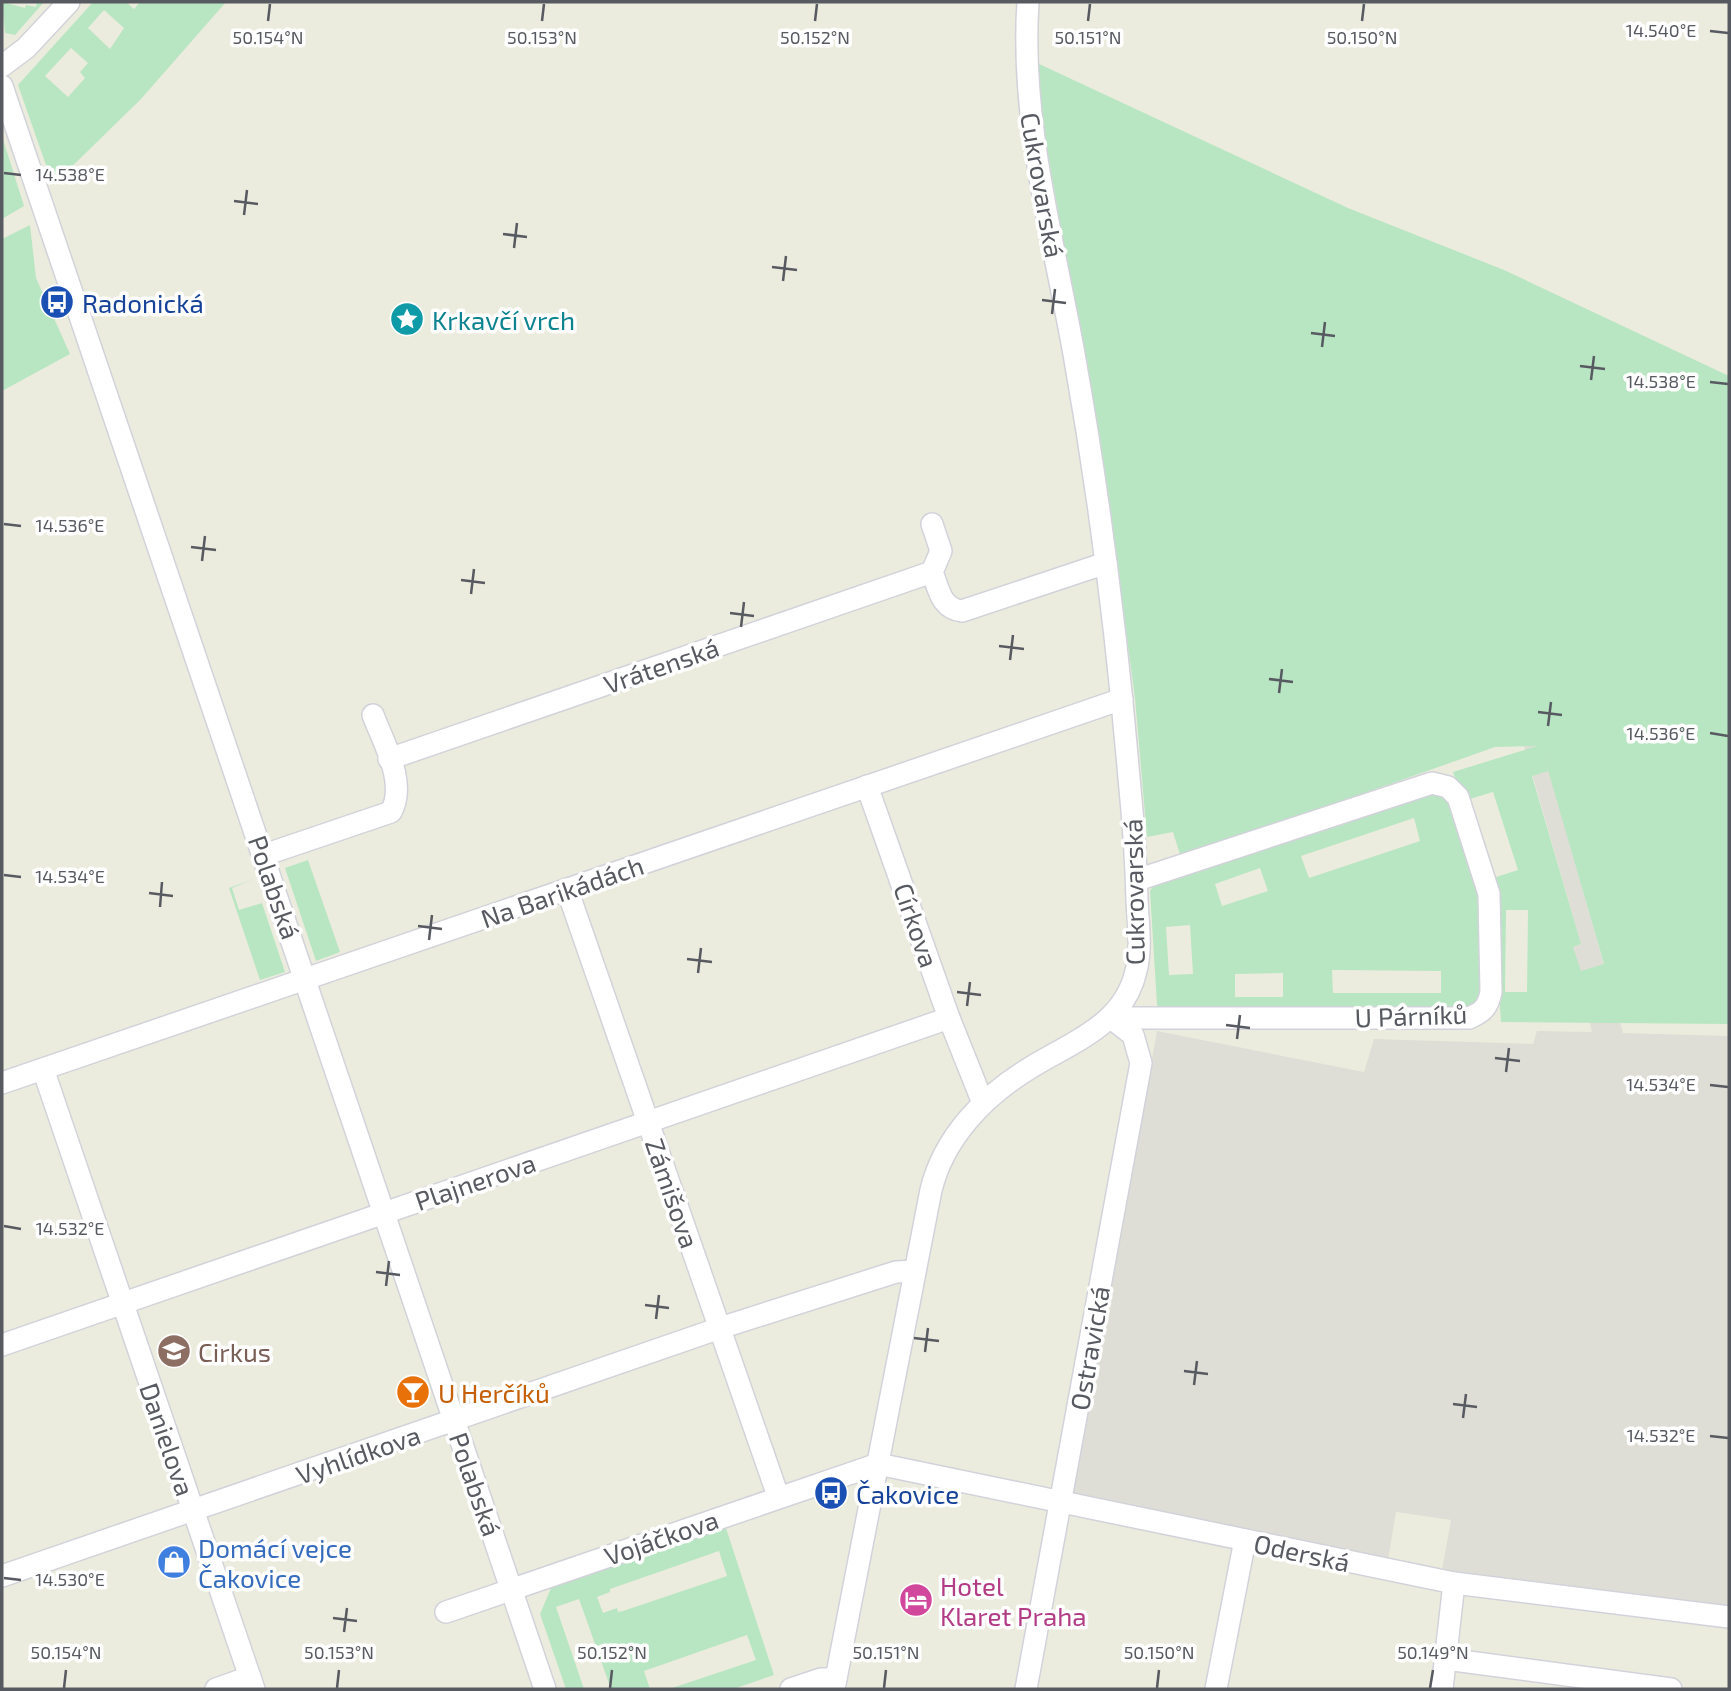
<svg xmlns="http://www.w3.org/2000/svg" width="1731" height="1691" viewBox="0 0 1731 1691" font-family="'Exo 2',sans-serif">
<rect width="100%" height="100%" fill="#ececde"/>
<polygon fill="#dfded6" points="1542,745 1623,1033 1729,1036 1729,1606 1442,1570 1451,1520 1396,1512 1388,1560 1072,1496 1157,1031 1364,1072 1374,1039 1533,1044 1537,1031 1592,1032 1573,947 1581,944 1524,746"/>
<g fill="#b8e6c2" fill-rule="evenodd">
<polygon points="2,2 25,8 26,5 36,7 37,2 44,2 15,35 5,33"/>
<path d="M 93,2 L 126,2 L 134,9 L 140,2 L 226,2 L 141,99 L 53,185 L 18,85 ZM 104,10 L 124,28 L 110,49 L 88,28 ZM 71,48 L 88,63 L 80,72 L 85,78 L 68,97 L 45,76 Z"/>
<path d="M 1037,63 L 1348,208 L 1504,270 L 1729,376 L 1729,1024 L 1501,1022 L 1492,891 L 1453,772 L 1537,746 L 1495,747 L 1181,858 L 1173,832 L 1147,837 L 1135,698 L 1108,496 L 1039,103 ZM 1541,746 L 1604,964 L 1581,971 L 1573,947 L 1581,944 L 1532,776 L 1548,771 ZM 1493,792 L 1518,870 L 1496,877 L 1470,799 ZM 1506,910 L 1528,910 L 1527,992 L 1505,992 Z"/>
<polygon points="2,136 24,206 2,219"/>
<polygon points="30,225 36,278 70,354 2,391 2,239"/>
<path d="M 1432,792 L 1444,796 L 1453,803 L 1482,892 L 1482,1009 L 1160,1009 L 1157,1005 L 1150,891 L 1154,885 ZM 1414,818 L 1420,841 L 1309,878 L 1301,856 ZM 1260,868 L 1268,891 L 1222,906 L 1215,884 ZM 1190,925 L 1193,974 L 1169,975 L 1166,927 ZM 1332,970 L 1441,971 L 1441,993 L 1333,993 ZM 1283,973 L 1283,997 L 1235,997 L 1235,974 Z"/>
<polygon points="308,860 340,952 316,961 285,868"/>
<polygon points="254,879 232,888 239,910 262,903 285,972 260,980 229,888"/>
<path d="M 726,1528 L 774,1675 L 733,1689 L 669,1689 L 756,1660 L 747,1635 L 644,1671 L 650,1689 L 611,1689 L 579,1599 L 556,1607 L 584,1689 L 566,1689 L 540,1614 L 551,1588 ZM 719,1551 L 727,1576 L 623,1611 L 618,1612 L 617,1608 L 603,1613 L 597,1597 L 610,1592 L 610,1589 Z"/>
</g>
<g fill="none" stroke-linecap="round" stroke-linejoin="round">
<g stroke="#d2d3da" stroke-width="24">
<g id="minor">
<polyline points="2,66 26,48 69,2"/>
<polyline points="2,86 545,1689"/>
<path d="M 932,524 L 941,551 L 932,572 C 939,589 941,609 962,611 L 1106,563"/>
<polyline points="389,759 932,572"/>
<polyline points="867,786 949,1018 983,1103"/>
<path d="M 264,855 L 391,812 C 407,783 384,744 373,715"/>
<polyline points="567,889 778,1496"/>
<path d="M 1111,1018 L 1469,1018 C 1483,1012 1488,1007 1491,992 L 1489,894 L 1458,797 L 1448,787 L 1432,783 L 1137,880"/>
<polyline points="43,1069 254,1689"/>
<polyline points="2,1083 1122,699"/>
<polyline points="2,1345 949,1018"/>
<polyline points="2,1576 720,1328 896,1272 915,1271"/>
<polyline points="446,1612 878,1464 1454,1583 1729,1617"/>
<polyline points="1446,1659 1671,1689"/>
<polyline points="216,1689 250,1677"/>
<polyline points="791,1689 821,1679 836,1679"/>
<path d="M 834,1689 L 931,1190 C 944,1137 984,1096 1030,1068 C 1072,1042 1124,1025 1136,971 C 1142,948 1138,924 1137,900 C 1136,859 1133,818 1129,778 C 1117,636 1099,494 1074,354 C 1053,237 1020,121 1028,2"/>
<polyline points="1026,1689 1141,1063 1133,1035 1111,1018"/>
<polyline points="1216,1689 1245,1540"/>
<polyline points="1442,1689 1454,1583"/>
</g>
</g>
<use href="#minor" stroke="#fff" stroke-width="21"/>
</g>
<path fill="none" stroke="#585a61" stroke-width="2.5" d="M 268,21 L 270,4M 542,21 L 544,4M 815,21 L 817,4M 1088,21 L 1090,4M 1362,21 L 1364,4M 1710,31 L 1728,33M 4,173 L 21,175M 234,201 L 258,204M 244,215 L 247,190M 503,234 L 527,237M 514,248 L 517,223M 772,267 L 797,270M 783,281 L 786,256M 1042,300 L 1066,303M 1052,314 L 1055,289M 1311,333 L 1335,336M 1322,347 L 1325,322M 1580,366 L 1605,369M 1591,380 L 1594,356M 1710,382 L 1728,384M 4,524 L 21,526M 191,547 L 216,550M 202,561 L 205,536M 461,580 L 485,583M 471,594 L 474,569M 730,613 L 754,616M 741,627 L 744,602M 999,646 L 1024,649M 1010,660 L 1013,635M 1269,679 L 1293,682M 1279,693 L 1282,669M 1538,712 L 1562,715M 1548,726 L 1551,702M 1710,733 L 1728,736M 4,875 L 21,877M 149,893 L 173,896M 160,907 L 162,882M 418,926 L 442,929M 429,940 L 432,915M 687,959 L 712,962M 698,973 L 701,948M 957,992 L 981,995M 967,1006 L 970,982M 1226,1025 L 1250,1028M 1237,1039 L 1240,1015M 1495,1058 L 1520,1061M 1506,1072 L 1509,1048M 1710,1085 L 1728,1087M 4,1226 L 21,1229M 376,1272 L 400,1275M 386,1286 L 389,1261M 645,1305 L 669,1308M 656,1319 L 659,1295M 914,1338 L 939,1341M 925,1352 L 928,1328M 1184,1371 L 1208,1374M 1194,1385 L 1197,1361M 1453,1404 L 1477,1407M 1463,1418 L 1466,1394M 1710,1436 L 1728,1438M 4,1578 L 21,1580M 333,1618 L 357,1621M 344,1632 L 347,1608M 64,1688 L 66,1670M 337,1688 L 339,1670M 610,1688 L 612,1670M 884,1688 L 886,1670M 1157,1688 L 1159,1670M 1430,1688 L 1433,1670"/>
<defs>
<g id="bus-disc" transform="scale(1.75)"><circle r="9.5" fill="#1a4fb4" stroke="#fff"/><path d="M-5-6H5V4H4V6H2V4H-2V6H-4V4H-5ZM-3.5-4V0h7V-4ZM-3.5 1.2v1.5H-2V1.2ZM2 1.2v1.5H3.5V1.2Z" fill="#fff"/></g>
<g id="sight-disc" transform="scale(1.75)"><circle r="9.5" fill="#0f9aa8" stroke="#fff"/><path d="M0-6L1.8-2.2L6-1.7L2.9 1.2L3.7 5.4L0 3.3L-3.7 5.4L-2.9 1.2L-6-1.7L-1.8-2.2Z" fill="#fff"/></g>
<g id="school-disc" transform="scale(1.75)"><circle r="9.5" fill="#8d6e63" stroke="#fff"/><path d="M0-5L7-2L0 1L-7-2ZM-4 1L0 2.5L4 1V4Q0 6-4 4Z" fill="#fff"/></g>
<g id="bar-disc" transform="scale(1.75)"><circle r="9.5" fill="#e8710a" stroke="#fff"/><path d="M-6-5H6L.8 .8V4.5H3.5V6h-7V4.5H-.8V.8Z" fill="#fff"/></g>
<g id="shop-disc" transform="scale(1.75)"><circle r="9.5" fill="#3f7fe0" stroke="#fff"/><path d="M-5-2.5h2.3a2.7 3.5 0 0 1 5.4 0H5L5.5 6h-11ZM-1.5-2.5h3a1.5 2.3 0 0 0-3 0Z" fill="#fff"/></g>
<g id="hotel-disc" transform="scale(1.75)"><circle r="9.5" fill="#d1479c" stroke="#fff"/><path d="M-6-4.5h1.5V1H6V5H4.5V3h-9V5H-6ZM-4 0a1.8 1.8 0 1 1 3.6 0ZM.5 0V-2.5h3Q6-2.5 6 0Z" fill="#fff"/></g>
</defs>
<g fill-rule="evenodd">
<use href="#bus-disc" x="57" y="302"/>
<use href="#sight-disc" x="407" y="319"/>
<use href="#school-disc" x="174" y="1351"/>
<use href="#bar-disc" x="413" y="1392"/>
<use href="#bus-disc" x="831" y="1493"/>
<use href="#shop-disc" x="174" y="1562"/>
<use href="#hotel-disc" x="916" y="1600"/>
</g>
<g text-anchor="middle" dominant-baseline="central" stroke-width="7" stroke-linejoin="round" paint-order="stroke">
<g font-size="26" fill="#585a61" stroke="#fff">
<text transform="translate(1043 185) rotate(80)">Cukrovarská</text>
<text transform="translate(661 665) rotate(-19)">Vrátenská</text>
<text transform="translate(275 887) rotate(71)">Polabská</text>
<text transform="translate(562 891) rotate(-19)">Na Barikádách</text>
<text transform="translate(1133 892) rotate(-91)">Cukrovarská</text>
<text transform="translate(917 925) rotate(71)">Církova</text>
<text transform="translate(1411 1015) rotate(-2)">U Párníků</text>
<text transform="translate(475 1181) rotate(-19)">Plajnerova</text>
<text transform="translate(673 1193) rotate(71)">Zámišova</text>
<text transform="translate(1089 1348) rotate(-80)">Ostravická</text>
<text transform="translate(168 1439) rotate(71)">Danielova</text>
<text transform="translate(358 1454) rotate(-19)">Vyhlídkova</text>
<text transform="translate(476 1484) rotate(71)">Polabská</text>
<text transform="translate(661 1537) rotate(-19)">Vojáčkova</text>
<text transform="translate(1302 1552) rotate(12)">Oderská</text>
</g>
<g font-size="26" fill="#164399" stroke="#fff" text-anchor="start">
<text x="82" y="302">Radonická</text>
<text x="856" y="1493">Čakovice</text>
</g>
<g font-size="26" fill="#0d838f" stroke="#fff" text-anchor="start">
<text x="432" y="319">Krkavčí vrch</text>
</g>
<g font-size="26" fill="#785e54" stroke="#fff" text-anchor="start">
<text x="198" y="1351">Cirkus</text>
</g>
<g font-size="26" fill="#c56008" stroke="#fff" text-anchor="start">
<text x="438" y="1392">U Herčíků</text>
</g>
<g font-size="26" fill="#366cbe" stroke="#fff" text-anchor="start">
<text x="198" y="1547">Domácí vejce<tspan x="198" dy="30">Čakovice</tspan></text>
</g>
<g font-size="26" fill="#b23c85" stroke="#fff" text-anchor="start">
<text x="940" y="1585">Hotel<tspan x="940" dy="30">Klaret Praha</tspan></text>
</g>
</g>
<g font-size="18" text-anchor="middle" fill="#585a61" stroke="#fff" stroke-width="7" stroke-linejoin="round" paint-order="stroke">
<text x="1661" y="37">14.540°E</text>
<text x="268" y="44">50.154°N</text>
<text x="542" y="44">50.153°N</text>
<text x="815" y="44">50.152°N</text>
<text x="1088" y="44">50.151°N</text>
<text x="1362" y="44">50.150°N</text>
<text x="70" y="181">14.538°E</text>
<text x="1661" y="388">14.538°E</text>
<text x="70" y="532">14.536°E</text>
<text x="1661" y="740">14.536°E</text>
<text x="70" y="883">14.534°E</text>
<text x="1661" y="1091">14.534°E</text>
<text x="70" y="1235">14.532°E</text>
<text x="1661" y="1442">14.532°E</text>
<text x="70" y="1586">14.530°E</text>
<text x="66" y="1659">50.154°N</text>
<text x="339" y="1659">50.153°N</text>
<text x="612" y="1659">50.152°N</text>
<text x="886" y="1659">50.151°N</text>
<text x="1159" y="1659">50.150°N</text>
<text x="1433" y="1659">50.149°N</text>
</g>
<rect width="1731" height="1691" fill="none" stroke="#585a61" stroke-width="7"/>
</svg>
